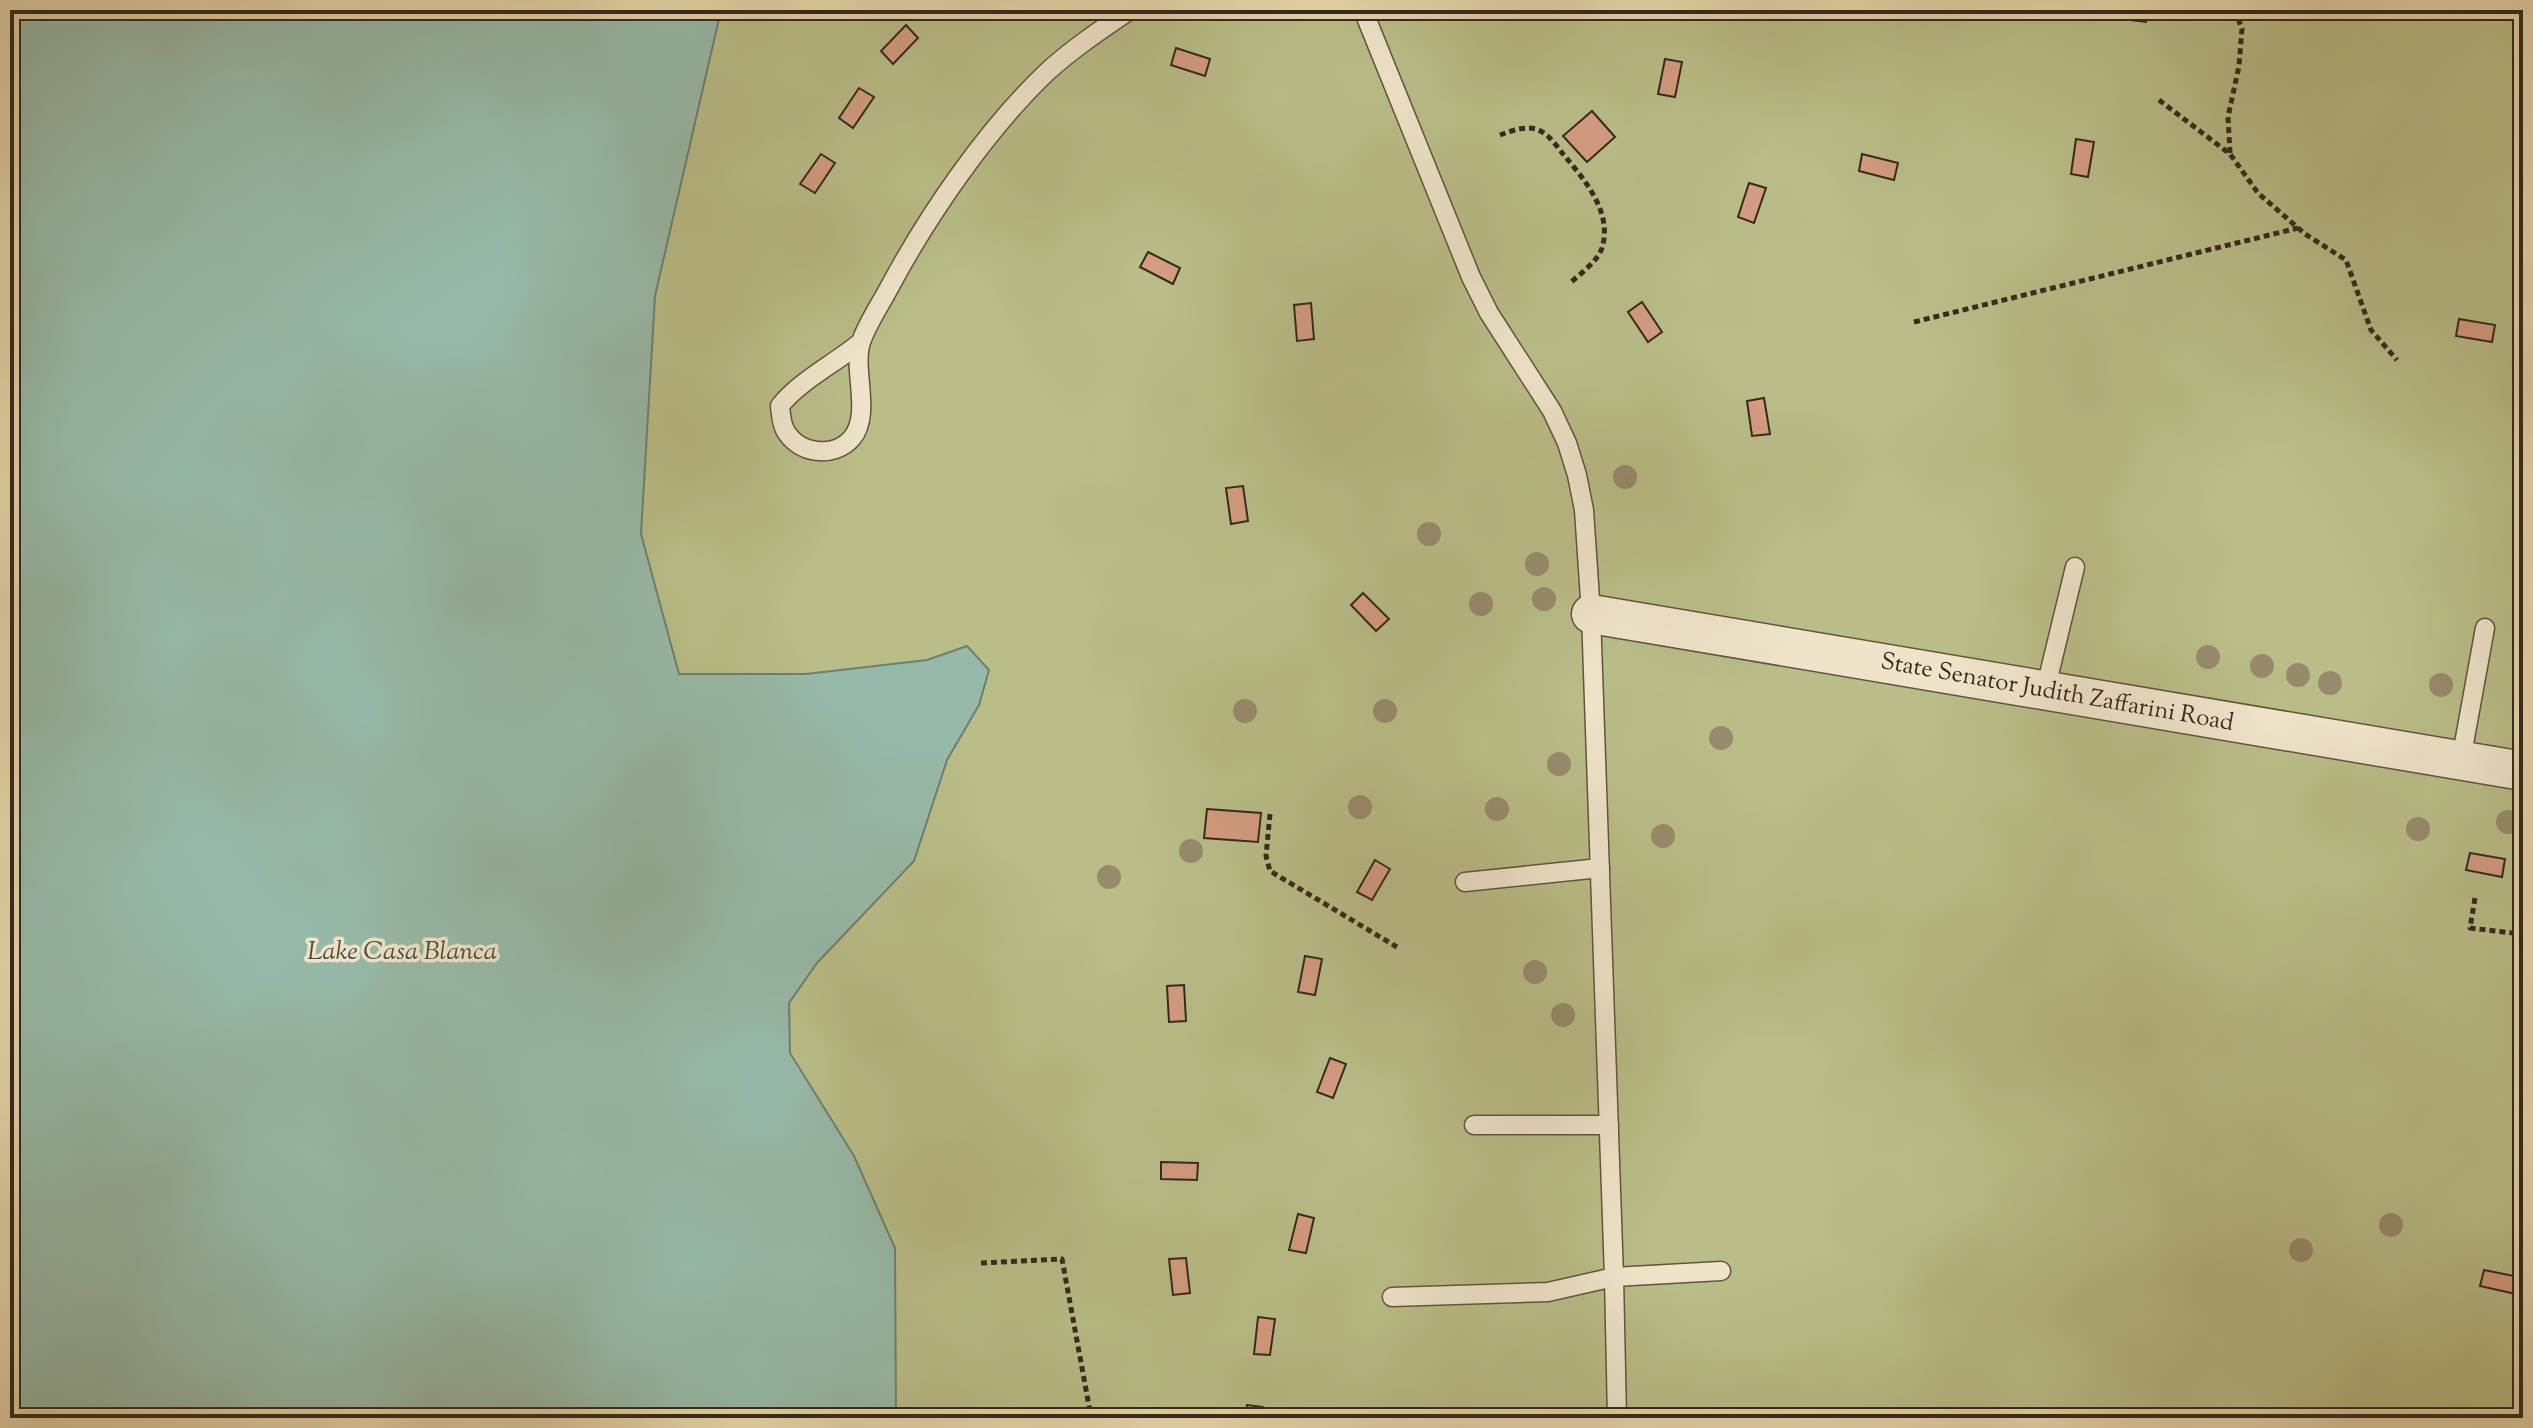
<svg xmlns="http://www.w3.org/2000/svg" width="2533" height="1428" viewBox="0 0 2533 1428" font-family="'Sorts Mill Goudy',serif">
<rect width="100%" height="100%" fill="#e7d6ac"/>
<filter id="stains"><feTurbulence type="fractalNoise" baseFrequency=".0025" numOctaves="4"/><feColorMatrix values="0 0 0 0 .2 0 0 0 0 .09 0 0 0 0 .02 0 0 0 .5 -.17"/></filter>
<radialGradient id="worn" r=".72"><stop offset=".6" stop-color="#630" stop-opacity="0"/><stop offset="1" stop-color="#630" stop-opacity=".3"/></radialGradient>
<rect fill="#b9bd87" stroke="#767352" stroke-width="2" x="10" y="10" width="2513" height="1408"/>
<polygon fill="#97b9a8" stroke="#6f7f71" stroke-width="2" points="10,10 721,10 655,296 641,534 679,674 806,674 927,660 967,646 989,670 979,705 947,760 914,861 817,963 789,1003 790,1053 854,1156 895,1248 896,1418 10,1418"/>
<g fill="#d49c81" stroke="#34291e" stroke-width="2">
<polygon points="2131,10 2148,10 2146,22 2129,20"/>
<polygon points="906,25 918,38 893,64 881,51"/>
<polygon points="1176,48 1210,59 1205,76 1171,65"/>
<polygon points="1665,59 1682,62 1675,97 1658,94"/>
<polygon points="859,88 874,97 853,128 839,118"/>
<polygon points="1592,111 1615,137 1587,162 1563,136"/>
<polygon points="2076,139 2094,142 2088,177 2071,174"/>
<polygon points="821,154 835,163 815,193 800,184"/>
<polygon points="1862,154 1898,163 1894,180 1859,171"/>
<polygon points="1749,183 1766,188 1754,223 1738,217"/>
<polygon points="1148,252 1180,268 1173,284 1140,267"/>
<polygon points="1642,302 1662,332 1648,342 1628,312"/>
<polygon points="1311,303 1314,339 1297,341 1294,305"/>
<polygon points="2459,319 2495,325 2492,342 2456,336"/>
<polygon points="1764,398 1770,434 1752,436 1747,401"/>
<polygon points="1243,486 1248,521 1231,524 1226,488"/>
<polygon points="1363,593 1389,619 1376,631 1351,605"/>
<polygon points="1207,809 1261,813 1258,842 1204,838"/>
<polygon points="2470,853 2505,859 2502,877 2466,870"/>
<polygon points="1375,860 1390,869 1372,900 1357,892"/>
<polygon points="1305,956 1322,959 1315,995 1298,992"/>
<polygon points="1184,985 1186,1021 1169,1022 1167,986"/>
<polygon points="1330,1058 1346,1064 1333,1098 1317,1092"/>
<polygon points="1161,1162 1198,1163 1197,1180 1161,1179"/>
<polygon points="1298,1214 1314,1218 1306,1253 1289,1250"/>
<polygon points="1186,1258 1190,1293 1173,1295 1169,1259"/>
<polygon points="2484,1270 2519,1277 2516,1294 2480,1286"/>
<polygon points="1258,1317 1275,1319 1270,1355 1254,1354"/>
<polygon points="1247,1405 1263,1407 1262,1418 1245,1418"/>
</g>
<g fill="none" stroke-linecap="round" stroke-linejoin="round">
<g stroke="#615442" stroke-width="21">
<g id="service">
<polyline points="1363,10 1471,277 1489,313 1552,411 1567,443 1577,475 1584,510 1591,614 1614,1277 1617,1418"/>
<path d="M 861,342 C 837,362 798,382 780,406 C 781,414 781,422 785,430 C 798,454 834,459 852,438 C 872,414 852,369 861,342 C 867,324 880,305 889,288 C 928,215 987,129 1047,72 C 1072,49 1102,29 1130,10"/>
<polyline points="2045,691 2075,567"/>
<polyline points="2461,760 2485,628"/>
<polyline points="1465,882 1600,868"/>
<polyline points="1474,1125 1609,1125"/>
<polyline points="1392,1297 1548,1292 1614,1277 1721,1271"/>
</g>
</g>
<g stroke="#615442" stroke-width="41">
<polyline id="minor" points="1591,614 2523,771"/>
</g>
<g stroke="#34291e" stroke-width="5" stroke-dasharray="6 4" stroke-linecap="butt">
<polyline points="2159,100 2230,154 2258,193 2305,234 2346,260 2371,330 2397,360"/>
<path d="M 1500,135 C 1511,131 1524,126 1536,129 C 1548,133 1556,145 1563,154 C 1584,179 1613,212 1602,248 C 1598,261 1580,274 1569,284"/>
<polyline points="2230,153 2228,117 2239,66 2242,29 2235,10"/>
<polyline points="1914,322 2298,228"/>
<polyline points="1270,814 1266,856 1270,871 1397,947"/>
<polyline points="2475,898 2470,928 2521,934"/>
<polyline points="981,1263 1062,1259 1089,1406 1089,1418"/>
</g>
<use href="#service" stroke="#efe4c9" stroke-width="18"/>
<use href="#minor" stroke="#efe4c9" stroke-width="38"/>
</g>
<g fill="#978b6c">
<circle cx="1625" cy="477" r="12"/>
<circle cx="1429" cy="534" r="12"/>
<circle cx="1537" cy="564" r="12"/>
<circle cx="1544" cy="599" r="12"/>
<circle cx="1481" cy="604" r="12"/>
<circle cx="2208" cy="657" r="12"/>
<circle cx="2262" cy="666" r="12"/>
<circle cx="2298" cy="675" r="12"/>
<circle cx="2330" cy="683" r="12"/>
<circle cx="2441" cy="685" r="12"/>
<circle cx="1245" cy="711" r="12"/>
<circle cx="1385" cy="711" r="12"/>
<circle cx="1721" cy="738" r="12"/>
<circle cx="1559" cy="764" r="12"/>
<circle cx="1360" cy="807" r="12"/>
<circle cx="1497" cy="809" r="12"/>
<circle cx="2508" cy="822" r="12"/>
<circle cx="2418" cy="829" r="12"/>
<circle cx="1663" cy="836" r="12"/>
<circle cx="1191" cy="851" r="12"/>
<circle cx="1109" cy="877" r="12"/>
<circle cx="1535" cy="972" r="12"/>
<circle cx="1563" cy="1015" r="12"/>
<circle cx="2391" cy="1225" r="12"/>
<circle cx="2301" cy="1250" r="12"/>
</g>
<g text-anchor="middle" dominant-baseline="central" stroke-width="7" stroke-linejoin="round" paint-order="stroke">
<g font-size="24" fill="#34291e" stroke="#efe4c9">
<text transform="translate(2057 693) rotate(10)">State Senator Judith Zaffarini Road</text>
</g>
<g font-size="26" font-style="italic" fill="#4d4d40" stroke="#efe4c9">
<text x="402" y="952">Lake Casa Blanca</text>
</g>
</g>
<rect width="2533" height="1428" fill="none" stroke="#e7d6ac" stroke-width="40"/>
<rect x="12" y="12" width="2509" height="1404" fill="none" stroke="#34291e" stroke-width="4"/>
<rect x="20" y="20" width="2493" height="1388" fill="none" stroke="#34291e" stroke-width="2"/>
<rect width="100%" height="100%" filter="url(#stains)"/>
<rect width="100%" height="100%" fill="url(#worn)"/>
</svg>
